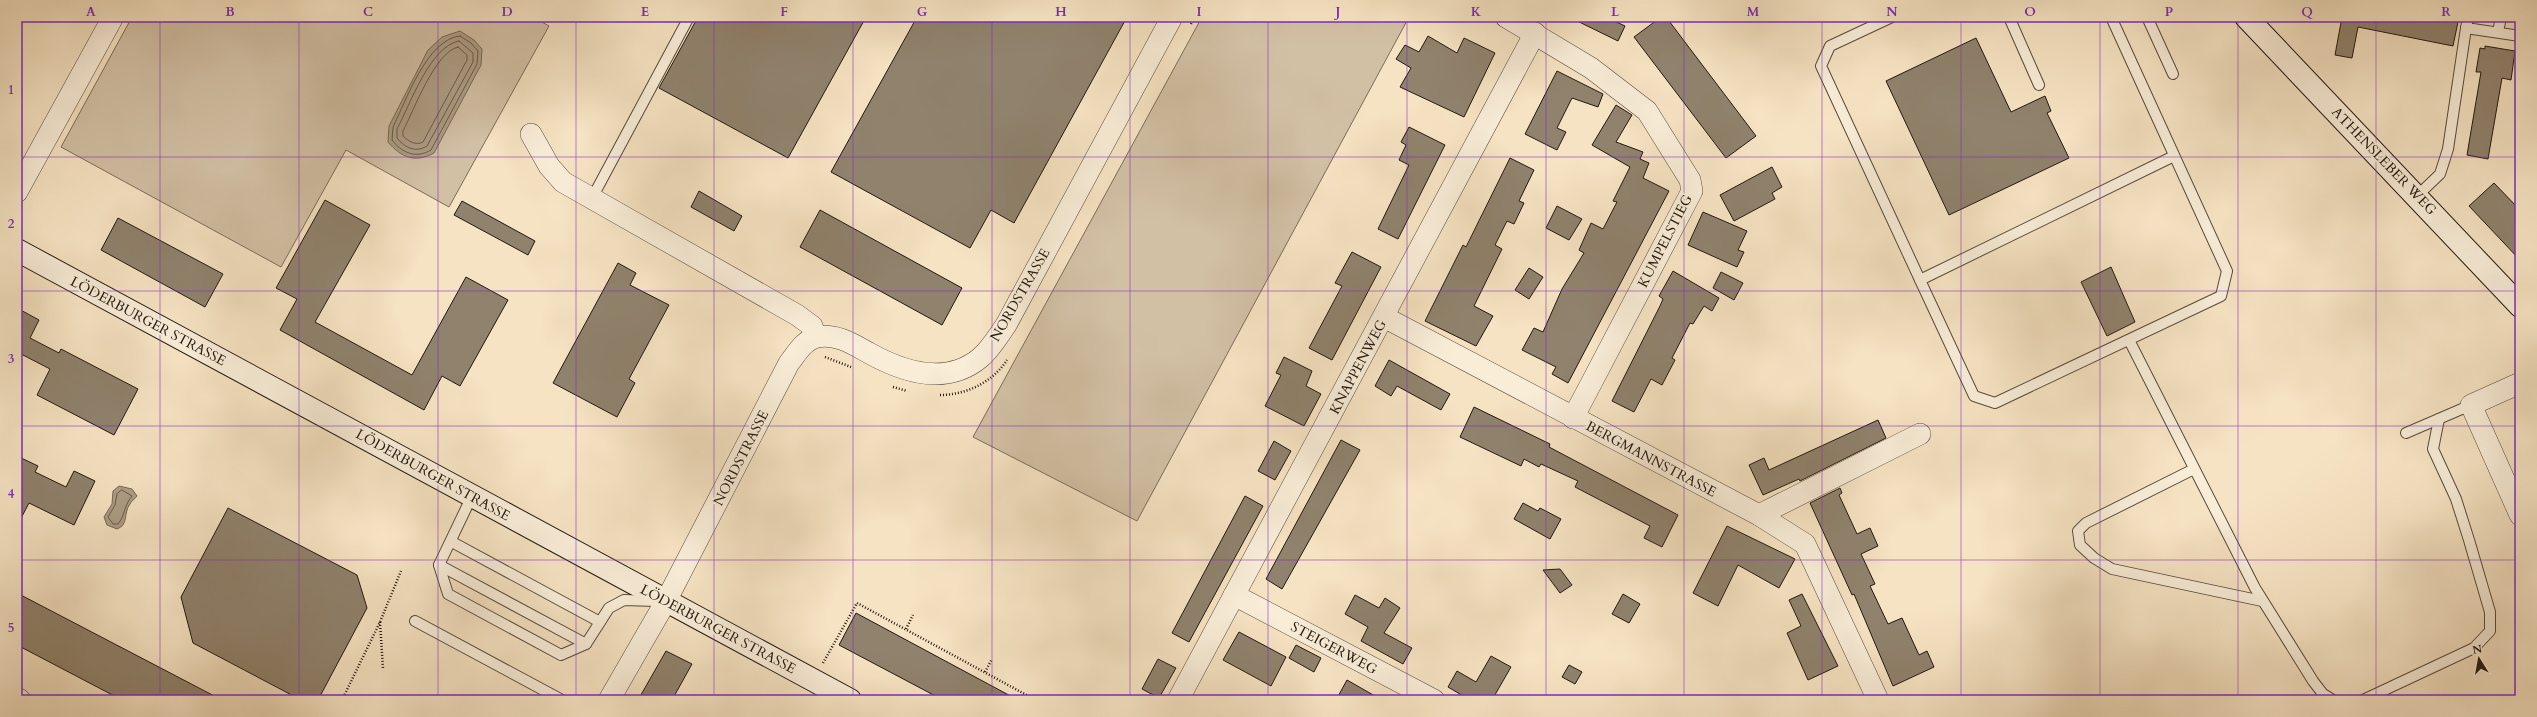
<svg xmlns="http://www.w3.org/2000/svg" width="2537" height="717" viewBox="0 0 2537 717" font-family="Cardo,serif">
<rect width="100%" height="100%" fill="#f6e3c3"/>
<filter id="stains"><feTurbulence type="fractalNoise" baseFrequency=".005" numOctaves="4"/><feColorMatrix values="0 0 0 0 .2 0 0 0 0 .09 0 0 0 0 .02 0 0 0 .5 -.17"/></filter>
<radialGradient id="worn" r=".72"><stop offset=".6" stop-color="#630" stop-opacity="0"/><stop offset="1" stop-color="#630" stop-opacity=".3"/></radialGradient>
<g fill="#d2c0a5" stroke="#7a6c5a">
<polygon points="132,17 533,17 549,26 449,207 346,150 281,267 61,147"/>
<polygon points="1202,17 1409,17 1137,521 973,437"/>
</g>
<g fill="#ae9e86" stroke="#766857">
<path d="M 460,31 L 474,40 L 482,49 L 481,65 L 434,153 C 415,163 402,158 388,142 L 389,126 L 428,50 L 442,37 Z"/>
<path d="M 119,486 L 132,489 L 137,496 C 135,499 131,501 130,504 C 123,513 129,525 117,529 L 107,525 L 104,517 L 112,504 L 113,491 Z"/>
</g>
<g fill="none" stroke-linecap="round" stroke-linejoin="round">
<g stroke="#685b4b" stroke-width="1">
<path d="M 460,36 L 471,43 L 478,51 L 477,64 L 431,150 C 416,159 402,153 392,140 L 393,127 C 406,101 427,39 460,36 Z"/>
<path d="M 459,41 L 473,53 L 473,62 L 427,146 C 416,153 405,148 397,138 L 397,129 C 410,105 430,46 459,41 Z"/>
<path d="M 458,47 L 467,55 L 467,60 L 423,142 C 416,146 408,141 403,136 L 403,131 C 414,110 435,52 458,47 Z"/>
<path d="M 122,490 L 132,496 C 124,505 125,516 118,524 L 113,524 L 108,517 L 115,505 L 117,494 Z"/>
</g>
</g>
<g fill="#90826d" stroke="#221810">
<polygon points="698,17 866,17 788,158 659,88"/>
<polygon points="917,17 1127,17 1014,223 991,210 970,248 831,172"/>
<polygon points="1569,17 1606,17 1625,26 1618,41"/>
<polygon points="1661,17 1666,17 1756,136 1726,158 1634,37"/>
<polygon points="2342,17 2459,17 2453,46 2358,27 2352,58 2335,55"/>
<polygon points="1428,36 1457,53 1464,38 1495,53 1464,117 1400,87 1411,68 1396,59 1405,45 1419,52"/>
<polygon points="1976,38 2011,112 2045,96 2051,111 2047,113 2069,158 1949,215 1886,81"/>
<polygon points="2485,46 2515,51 2511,80 2502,78 2488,159 2467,155 2481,72 2476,72 2480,48 2485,49"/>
<polygon points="1557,71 1603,94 1598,107 1572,98 1557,128 1566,132 1557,150 1525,134"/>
<polygon points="1616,105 1632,115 1616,142 1643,152 1640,159 1649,163 1643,178 1669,191 1568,383 1552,374 1556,367 1522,350 1534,328 1543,332 1562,289 1584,253 1579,250 1591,223 1603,229 1617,202 1613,201 1630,167 1592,145"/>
<polygon points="1409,127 1445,145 1398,239 1378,229 1409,165 1399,160 1406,145 1401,142"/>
<polygon points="1510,158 1534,170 1519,201 1524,203 1514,224 1507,221 1495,245 1502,249 1474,306 1493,316 1476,346 1425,321 1463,245 1466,247"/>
<polygon points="1772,167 1782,187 1772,193 1775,199 1734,221 1720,195"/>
<polygon points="2494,183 2520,210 2520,260 2469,206"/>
<polygon points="699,191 742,216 734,231 691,207"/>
<polygon points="325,200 370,225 315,322 412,375 466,277 508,300 460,386 442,376 424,410 280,330 297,299 276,288"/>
<polygon points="462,201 535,241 528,255 454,215"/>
<polygon points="1557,206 1582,219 1569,240 1546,228"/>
<polygon points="820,210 962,288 942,325 800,247"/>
<polygon points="1703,212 1747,231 1738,250 1744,252 1737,267 1688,245"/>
<polygon points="118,218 223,274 205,307 101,250"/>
<polygon points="1352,252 1381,267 1332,360 1309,348 1342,286 1335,283"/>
<polygon points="618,263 636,273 630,285 669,305 629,379 635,383 617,417 553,383"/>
<polygon points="2111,267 2135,322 2107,336 2081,282"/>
<polygon points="1529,268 1543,277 1529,299 1515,290"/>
<polygon points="1673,271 1719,298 1712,311 1704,306 1693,324 1690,323 1672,358 1675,360 1662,385 1651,379 1634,412 1612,401 1660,306 1663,299 1659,296"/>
<polygon points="1721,272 1743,283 1734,300 1713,288"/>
<polygon points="17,308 39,320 30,338 59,353 61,349 138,389 114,435 37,395 50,369 21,354 17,363"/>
<polygon points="1284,357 1312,371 1306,386 1321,394 1304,426 1265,406 1281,375 1276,373"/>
<polygon points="1389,360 1450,394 1441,410 1397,386 1391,396 1375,386"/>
<polygon points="1474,407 1550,444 1549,447 1678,515 1662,547 1644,538 1650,526 1575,487 1578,481 1541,464 1539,467 1524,459 1521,466 1460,437"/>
<polygon points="1878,420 1886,438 1800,481 1799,479 1763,495 1749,465 1764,458 1769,470"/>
<polygon points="1341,440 1360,450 1282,589 1266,579"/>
<polygon points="1274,441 1291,451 1275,480 1258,471"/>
<polygon points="17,456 38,466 35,472 66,487 74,471 95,481 74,525 29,503 17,526"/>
<polygon points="1840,488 1842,493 1839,495 1857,534 1870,528 1878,546 1861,554 1875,584 1870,586 1888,624 1902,618 1919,655 1927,651 1934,667 1893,686 1854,594 1852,595 1810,503"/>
<polygon points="1245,496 1263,506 1189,642 1172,633"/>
<polygon points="1523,503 1538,511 1540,508 1561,519 1550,539 1514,519"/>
<polygon points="228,508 357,575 367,608 318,700 301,700 193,643 181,597"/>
<polygon points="1727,526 1795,559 1779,588 1738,565 1718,606 1693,593"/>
<polygon points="1560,569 1572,585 1560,593 1543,570"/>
<polygon points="17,593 222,700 122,700 17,645"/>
<polygon points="1623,594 1640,604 1629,623 1612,614"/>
<polygon points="1802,594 1838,666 1808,680 1787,633 1801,626 1789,600"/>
<polygon points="1355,595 1379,608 1385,598 1400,608 1384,633 1412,648 1403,664 1361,641 1368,627 1345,614"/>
<polygon points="856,613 1018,700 943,700 839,645"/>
<polygon points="1239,632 1286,657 1271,686 1223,660"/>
<polygon points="1296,645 1321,658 1314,672 1289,658"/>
<polygon points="666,651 692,664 672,700 638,700"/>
<polygon points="1491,656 1511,667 1492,700 1470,700 1448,687 1457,671 1476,682"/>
<polygon points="1158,659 1176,668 1159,698 1142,689"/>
<polygon points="1569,665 1582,672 1575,684 1562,677"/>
<polygon points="1347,680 1382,700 1336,700"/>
</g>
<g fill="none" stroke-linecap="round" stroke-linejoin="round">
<g stroke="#574b3d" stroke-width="12">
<g id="lane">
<polyline points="1892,17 1830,46 1821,66 1920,280 2174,156"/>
<polyline points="2009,17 2039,85"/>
<polyline points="2147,17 2173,74"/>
<polyline points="2468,17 2466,28 2520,36"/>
<polyline points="2498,32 2501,17"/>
<polyline points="2417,196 2440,174 2448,149 2466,28"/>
<polyline points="591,200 689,17"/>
<polyline points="1920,280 1974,396 1995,403 2221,296 2227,271 2111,17"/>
<polyline points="2129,340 2255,588 2313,681 2323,694 2333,700"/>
<polyline points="2406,433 2471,405"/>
<polyline points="2194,469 2086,523 2078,531 2080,545 2094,558 2112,569 2262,601"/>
<polyline points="472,496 439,565 448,594 561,655 586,644 609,608 624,600 656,601"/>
<polyline points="452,542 600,622"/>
<polyline points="439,565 586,644"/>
<polyline points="415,621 562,700"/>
<polyline points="2363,700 2474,648 2490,631 2490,612 2469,540 2456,499 2433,449 2439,419"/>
</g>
</g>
<g stroke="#574b3d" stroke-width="22">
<g id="street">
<polyline points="1506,17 1591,68 1647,111 1690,180 1692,191 1573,418"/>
<polyline points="531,134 549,166 563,182 797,315 812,326 816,337"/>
<polyline points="17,192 113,17"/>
<polyline points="1384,317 1759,515 1920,434"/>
<polyline points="2520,383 2471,405 2520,515"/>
<polyline points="1759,515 1805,544 1878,700"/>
<polyline points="1234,595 1434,700"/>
<polyline points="17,698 20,700"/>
<path d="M 609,700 L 666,601 L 789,363 C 797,353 804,340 817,337 C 836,333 853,344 869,353 C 903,372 946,386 980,358 C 991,349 998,336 1006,325 L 1172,17"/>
<polyline points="1178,700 1535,33"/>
</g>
</g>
<g stroke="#221810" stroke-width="24">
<g id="secondary">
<polyline points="2246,17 2520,306"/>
<polyline points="17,250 850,700"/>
</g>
</g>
<g stroke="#221810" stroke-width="2.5" stroke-dasharray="1 2" stroke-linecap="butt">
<polyline points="1191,24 1195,17"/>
<polyline points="825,357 851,367"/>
<polyline points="893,387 907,391"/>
<path d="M 940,395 C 966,395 993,382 1007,360"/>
<polyline points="380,622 383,669"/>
<polyline points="906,629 913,615"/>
<polyline points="823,663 857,603 1032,698 1031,700"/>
<polyline points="985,672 992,659"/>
<polyline points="342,700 380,622 401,571"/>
</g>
<use href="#lane" stroke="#f9edd8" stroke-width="10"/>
<use href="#street" stroke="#f9edd8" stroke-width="21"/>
<use href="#secondary" stroke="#f9edd8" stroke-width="22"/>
</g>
<path fill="none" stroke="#7b2cbf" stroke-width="1" stroke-opacity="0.55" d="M 160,17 L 160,700M 299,17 L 299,700M 438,17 L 438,700M 576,17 L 576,700M 714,17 L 714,700M 853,17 L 853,700M 992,17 L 992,700M 1130,17 L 1130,700M 1268,17 L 1268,700M 1407,17 L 1407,700M 1546,17 L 1546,700M 1684,17 L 1684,700M 1822,17 L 1822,700M 1961,17 L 1961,700M 2100,17 L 2100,700M 2238,17 L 2238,700M 2376,17 L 2376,700M 17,157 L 2520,157M 17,291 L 2520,291M 17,426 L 2520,426M 17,560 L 2520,560"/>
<g text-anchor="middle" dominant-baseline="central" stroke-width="4" stroke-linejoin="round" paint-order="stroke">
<g font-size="14" fill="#221810" stroke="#f9edd8">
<text transform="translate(2384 161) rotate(46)">ATHENSLEBER WEG</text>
<text transform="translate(1665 241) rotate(-63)">KUMPELSTIEG</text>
<text transform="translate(1020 295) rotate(-60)">NORDSTRASSE</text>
<text transform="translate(148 321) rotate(28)">LÖDERBURGER STRASSE</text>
<text transform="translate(1358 367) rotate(-62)">KNAPPENWEG</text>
<text transform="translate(741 458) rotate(-63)">NORDSTRASSE</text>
<text transform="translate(1651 459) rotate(28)">BERGMANNSTRASSE</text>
<text transform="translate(433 475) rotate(29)">LÖDERBURGER STRASSE</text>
<text transform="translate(718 629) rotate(28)">LÖDERBURGER STRASSE</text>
<text transform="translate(1334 648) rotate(28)">STEIGERWEG</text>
</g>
</g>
<rect width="2537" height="717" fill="none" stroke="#f6e3c3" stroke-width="44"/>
<g transform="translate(2479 659) rotate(349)" stroke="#f9edd8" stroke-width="3" paint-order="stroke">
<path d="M0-3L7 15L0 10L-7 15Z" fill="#221810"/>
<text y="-6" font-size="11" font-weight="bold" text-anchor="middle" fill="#221810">N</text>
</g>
<rect x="22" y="22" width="2493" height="673" fill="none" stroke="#7b2cbf" stroke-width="1.5"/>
<g font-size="13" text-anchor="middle" font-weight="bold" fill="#7b2cbf">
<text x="91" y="16">A</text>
<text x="230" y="16">B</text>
<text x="368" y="16">C</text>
<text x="507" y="16">D</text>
<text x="645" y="16">E</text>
<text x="784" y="16">F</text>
<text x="922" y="16">G</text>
<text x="1061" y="16">H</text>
<text x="1199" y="16">I</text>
<text x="1338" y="16">J</text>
<text x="1476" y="16">K</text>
<text x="1615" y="16">L</text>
<text x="1753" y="16">M</text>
<text x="1892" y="16">N</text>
<text x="2030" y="16">O</text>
<text x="2169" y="16">P</text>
<text x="2307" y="16">Q</text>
<text x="2446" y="16">R</text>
<text x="11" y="94">1</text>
<text x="11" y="228">2</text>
<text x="11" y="363">3</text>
<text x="11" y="498">4</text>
<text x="11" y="632">5</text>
</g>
<rect width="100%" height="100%" filter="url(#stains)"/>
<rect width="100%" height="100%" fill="url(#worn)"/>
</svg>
